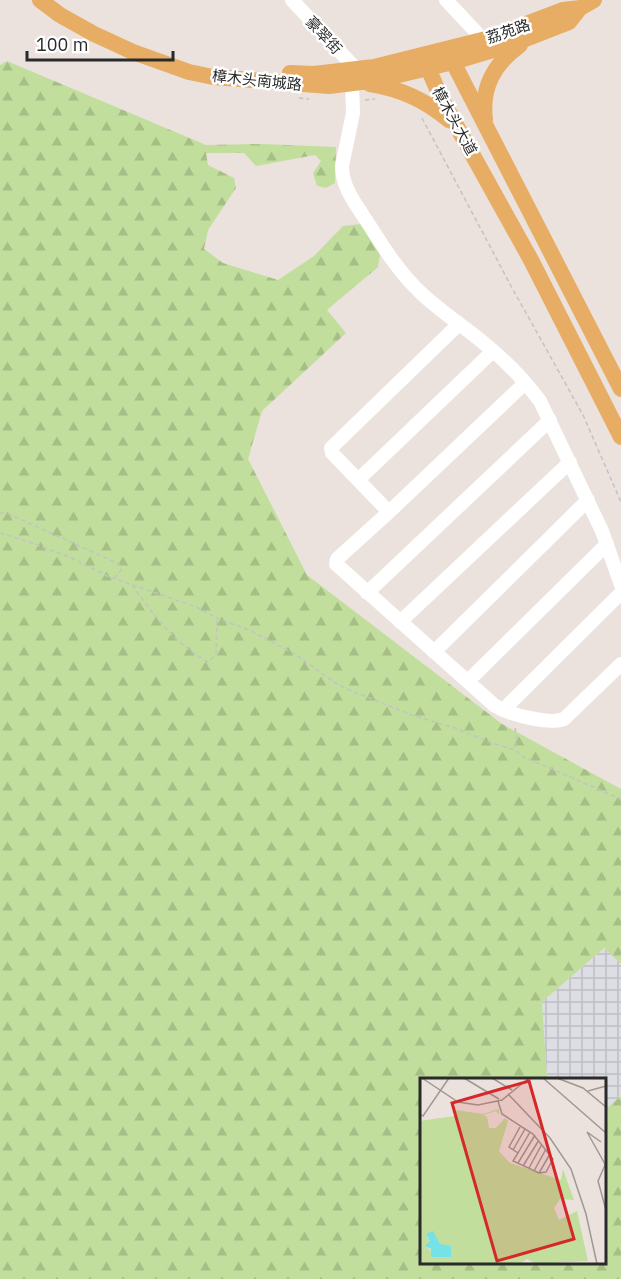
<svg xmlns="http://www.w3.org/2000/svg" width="621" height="1279" viewBox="0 0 621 1279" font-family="'IBM Plex Sans','Noto Sans SC',sans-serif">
<defs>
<pattern id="industrial-grid" width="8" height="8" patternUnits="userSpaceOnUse" patternTransform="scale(1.5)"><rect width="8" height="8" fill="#dddde4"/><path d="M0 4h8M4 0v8" fill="none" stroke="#bebec4"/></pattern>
<pattern id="forest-firs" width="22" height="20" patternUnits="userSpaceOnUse" patternTransform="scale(1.5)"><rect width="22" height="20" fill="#c1de9c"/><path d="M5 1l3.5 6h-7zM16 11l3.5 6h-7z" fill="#a6bf87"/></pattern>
</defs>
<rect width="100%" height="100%" fill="#ebe2dd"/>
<!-- industrial -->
<path fill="url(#industrial-grid)" d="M604 948 621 964V1096L608 1107H605L604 1080 547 1079 542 1002Z"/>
<!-- forest -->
<path fill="url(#forest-firs)" d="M7 61 206 145 262 144 336 147 335 183 326 188 317 186 313 173 321 161 315 155 256 166 244 153H206L208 165 234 178 236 188 208 230 204 249 223 263 278 280 314 256 343 226 362 224 380 255 378 267 327 310 346 333 262 411 248 459 307 575 502 724 621 789V964L604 948 542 1002 547 1079 422 1080V1262H604L605 1107H608L621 1096V1279H0V65Z"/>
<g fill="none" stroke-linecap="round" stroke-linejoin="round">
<!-- path -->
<path stroke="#c3c3c3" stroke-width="1.5" stroke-dasharray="4.5 3" stroke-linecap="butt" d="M299 98 309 99
M365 100 375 99
M422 118 511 286 583 415 621 502
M0 513 9 514 119 564 121 570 115 578
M0 533 35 544 74 559 107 576 196 607 219 619 249 630 295 654 334 682 347 689 412 715 458 729 492 743 515 750 524 757 621 799
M132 585C156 618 172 641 208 662L216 655 217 619
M515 728 517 741 515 749"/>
<!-- minor -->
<path stroke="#fff" stroke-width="14" d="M292 0 357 70
M446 0 477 33
M352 84 353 113 342 166C342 187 355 203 366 220 382 245 399 273 421 293 441 312 465 327 486 345 506 361 525 381 540 401L602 531 621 585
M459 324 331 448 332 453 389 512 337 559 336 564 494 705C507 714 549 725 564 719L621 664
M358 480 493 351
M389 512 525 383
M367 593 550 420
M400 622 570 462
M434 652 588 500
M468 681 607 544
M503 710 621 593"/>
<!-- major -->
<path stroke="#e7ad65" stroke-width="16" d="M40 0 60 15 94 34 133 52 189 72 213 77 329 86 378 80 453 62 510 45 569 22 580 8 594 0
M444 56 453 62 621 389
M433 58 428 68 441 98 531 260 621 437
M290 73 314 74 374 67 486 39 563 10 580 8
M370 84C401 89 425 100 449 120
M485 120C481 87 494 64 520 45"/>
</g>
<g text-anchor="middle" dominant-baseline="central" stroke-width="5" stroke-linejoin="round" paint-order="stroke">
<!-- street labels -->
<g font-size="15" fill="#2a2a2a" stroke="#fff">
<text transform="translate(508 31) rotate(-19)">荔苑路</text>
<text transform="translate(324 35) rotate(47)">豪翠街</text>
<text transform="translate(257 80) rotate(6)">樟木头南城路</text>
<text transform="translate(455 121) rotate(61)">樟木头大道</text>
</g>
</g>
<!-- overview -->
<g transform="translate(420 1078)">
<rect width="186" height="186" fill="#ebe2dd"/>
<path d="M79 31V37L76 33 63 37 67 39 69 50H76L85 40 88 43 79 73 90 85 141 102 143 91 154 122 140 121 134 130 139 142 157 133 168 183 116 186 107 181 100 186H0V43L34 38 35 32 63 36ZM6 156 22 168 25 178H16L7 169 10 164Z" fill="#c1de9c" fill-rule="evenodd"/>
<path d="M13 153 20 166 31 168V179H11V171L5 168 10 163 6 156Z" fill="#76e1e7"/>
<path fill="none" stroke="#9e9895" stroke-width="1.5" d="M2 0 38 24 58 27 82 22 109 0M44 0 79 21M72 0 92 12M123 0 186 55M137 0 163 10 186 29M168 13 186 8M88 16 130 60 151 91 166 136 177 186M78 23 82 36 113 56 133 81 126 94 119 95 93 83 98 75 89 69 100 49M0 36 3 38 29 0M181 64 167 54 185 86M93 72 105 51M98 75 110 54M98 85 115 57M186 85 178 103 186 132M103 88 119 62M109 90 122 66M114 93 126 71M119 95 130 76"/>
<path fill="#d62828" fill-opacity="0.15" stroke="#d62828" stroke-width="3" d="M109 3 154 161 77 183 32 25Z"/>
<rect width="186" height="186" fill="none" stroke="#2a2a2a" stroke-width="3"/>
</g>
<!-- scale -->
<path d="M27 51v9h146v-9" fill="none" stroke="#2a2a2a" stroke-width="3"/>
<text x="36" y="51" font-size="18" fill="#2a2a2a" stroke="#ffffff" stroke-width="4.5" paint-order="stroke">100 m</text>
</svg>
